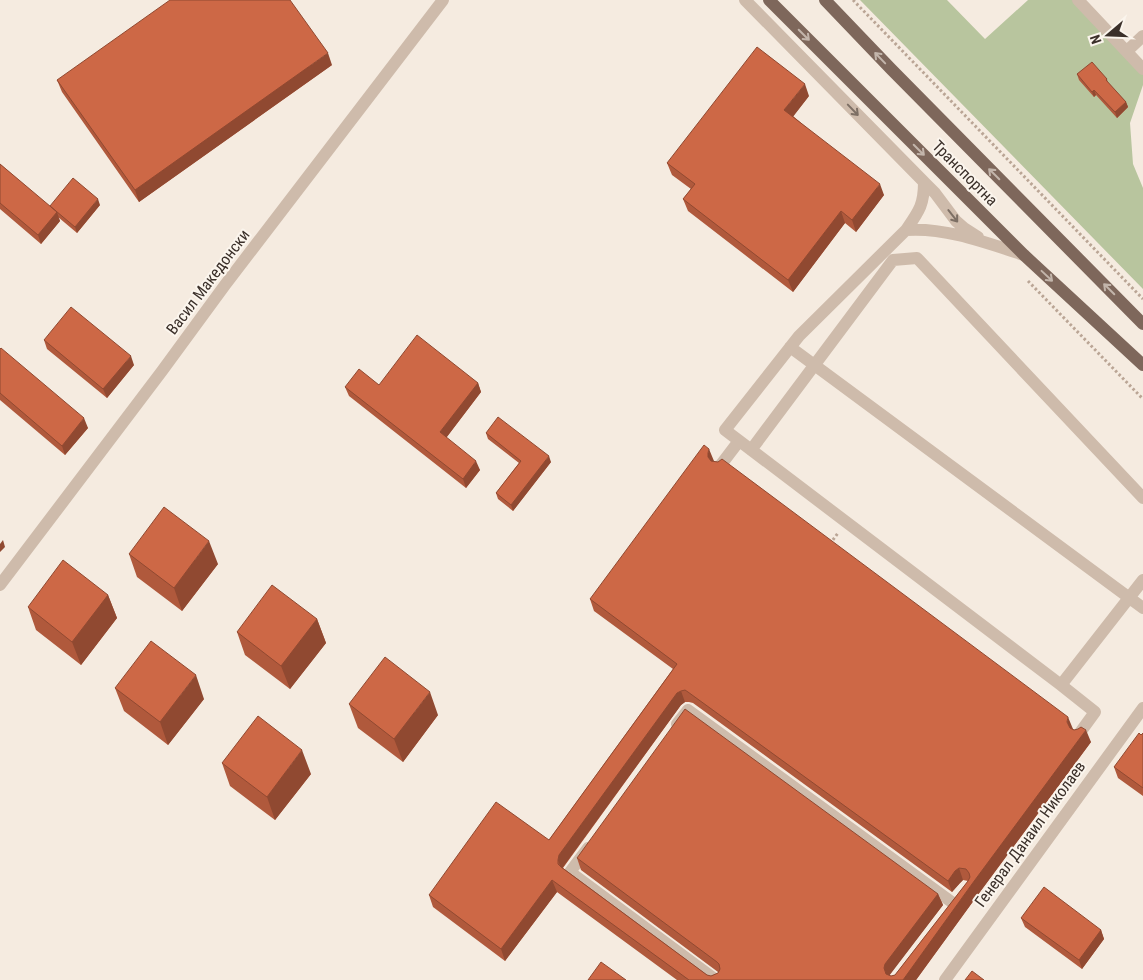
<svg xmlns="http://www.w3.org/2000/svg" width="1143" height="980" viewBox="0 0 1143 980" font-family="'Roboto Condensed',sans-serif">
<rect width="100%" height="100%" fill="#f5ebe0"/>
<!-- green -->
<path fill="#b8c59e" d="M860 0H947L985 39 1028 0H1081L1143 63V85L1130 123 1133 164 1143 188V289Z"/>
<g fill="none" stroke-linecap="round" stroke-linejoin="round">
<!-- path -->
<path stroke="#baa595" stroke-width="3" stroke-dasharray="2.5 2.5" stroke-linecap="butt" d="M853 0 1143 299
M1028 281 1143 399
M830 544 838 533"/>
<!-- minor -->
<path stroke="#cebbab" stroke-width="12" d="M745 0 924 182C924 205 919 211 906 230L799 336 725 430 1061 685 1143 580
M1078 0 1143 69
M1127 51 1143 36
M924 182 935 193 956 221 964 228 978 237
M906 230C945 227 987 243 1024 255
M790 347 1143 608
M751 450 893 260 917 258 1143 498
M720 466 739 441
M0 585 162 371 225 285 443 0
M1061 685 1095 712 1079 734
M677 724 688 710 953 903
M588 848 570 872 716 980
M945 980 1143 708"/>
<!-- major -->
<path stroke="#7e675b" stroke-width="12" d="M769 0 1024 255 1143 365
M825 0 891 69 1143 324"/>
</g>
<!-- wall -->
<path fill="#b0593c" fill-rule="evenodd" d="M332 65 139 202 62 92 57 80Z
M1077 74 1107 79 1108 83 1126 102 1128 107 1117 118 1096 95 1094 97 1079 80Z
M809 96 793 116 884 195 856 232 845 223 793 292 688 211 683 199 691 189 672 175 667 163Z
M0 164 50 207 100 205 77 233 58 217 60 221 41 244 0 209Z
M44 340 134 365 107 398 47 349Z
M0 349 88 428 65 455 0 400Z
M478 383 481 392 446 438 480 470 466 488 349 396 345 387 379 385Z
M486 433 551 462 513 511 498 499 496 493 519 463 488 439Z
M129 554 218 564 182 611 137 577Z
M108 595 117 618 81 665 36 630 28 607Z
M590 599 1073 729 1091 742 977 896 916 980H677L557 892 505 961 433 907 429 895 549 840 673 669 594 611ZM685 702H689L693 703 952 892 960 883 963 880 968 881 895 975 891 976 889 975 943 905 938 894 577 858 581 870 718 972V973L711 976 707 975 563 868 681 705Z
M317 619 326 643 290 689 245 655 237 632Z
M115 688 204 699 168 745 124 711Z
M349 704 438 715 403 762 358 728Z
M1143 733V796L1118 778 1114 767Z
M222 763 311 774 275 820 230 786Z
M1021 918 1101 930 1104 939 1082 969 1025 927Z"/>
<!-- shaded-wall -->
<path fill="#904931" d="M328 53 332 65 139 202 135 190Z
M805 84 809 96 789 122 784 110Z
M1094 90 1096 95 1094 97 1092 92Z
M1126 102 1128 107 1117 118 1115 112Z
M880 184 884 195 856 232 852 220Z
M98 199 100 205 77 233 75 227Z
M841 211 845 223 793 292 788 280Z
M57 212 60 221 41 244 38 235Z
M131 356 134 365 107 398 103 389Z
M478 383 481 392 443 442 440 432Z
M84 418 88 428 65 455 62 446Z
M709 449 714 461 712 464 708 457V453Z
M549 456 551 462 513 511 511 505Z
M476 461 480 470 466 488 463 479Z
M3 540 5 547 0 552V544Z
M209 541 218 564 182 611 174 588Z
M108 595 117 618 81 665 72 642Z
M317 619 326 643 290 689 281 666Z
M196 675 204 699 168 745 160 722Z
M681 691 685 702 681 705 563 867 562 872 558 860 559 855 677 693Z
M430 692 438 715 403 762 394 739Z
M1068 717 1073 729 1071 734 1067 722Z
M1086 730 1091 742 977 896 916 980H903L972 884Z
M302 750 311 774 275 820 267 797Z
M959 868 963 880 960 883 952 892 948 881 955 871Z
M552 880 557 892 505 961 501 949Z
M938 894 943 905 889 976 888 979 884 968 885 964Z
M1101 930 1104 939 1082 969 1079 960Z"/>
<!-- building -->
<path fill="#cd6846" stroke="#904931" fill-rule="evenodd" d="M170 0H290L328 53 135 190 57 80Z
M757 47 805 84 784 110 880 184 852 220 841 211 788 280 683 199 695 184 667 163Z
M1092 62 1107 79 1106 80 1126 102 1115 112 1094 90 1092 92 1077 74Z
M0 164 57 212 38 235 0 203Z
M73 178 98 199 75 227 50 206Z
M71 307 131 356 103 389 44 340Z
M417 335 478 383 440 432 476 461 463 479 345 387 359 369 379 385Z
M1 348 84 418 62 446 0 393V349Z
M498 417 549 456 511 505 496 493 521 461 486 433Z
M704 445 709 449 708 453V457L711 461 718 462 722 459 1068 717 1067 722 1070 728 1074 730 1078 729 1081 727 1086 730 972 884 903 980H689L552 880 501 949 429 895 496 802 549 840 677 664 590 599ZM685 690 688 692 948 881 955 871 959 868 966 869 969 873 970 877 968 881 895 975 891 976 886 974 884 968 885 964 938 894 685 709 577 858 717 962 719 964 720 969 718 973 711 976 707 975 561 867 558 864V860L559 855 677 693 681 691Z
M164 507 209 541 174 588 129 554Z
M63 560 108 595 72 642 28 607Z
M272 585 317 619 281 666 237 632Z
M151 641 196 675 160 722 115 688Z
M385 657 430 692 394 739 349 704Z
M258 716 302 750 267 797 222 763Z
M1139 733 1141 735 1143 733V788L1114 767Z
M1044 887 1101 930 1079 960 1021 918Z
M601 962 626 980H588Z
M972 971 984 980H965Z"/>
<!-- one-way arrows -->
<defs><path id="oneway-shaft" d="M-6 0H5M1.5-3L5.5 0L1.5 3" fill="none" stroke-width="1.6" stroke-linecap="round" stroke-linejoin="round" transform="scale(1.25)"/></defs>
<g stroke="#c3b5ab">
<use href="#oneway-shaft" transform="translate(804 35) rotate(45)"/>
<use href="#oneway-shaft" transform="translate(880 58) rotate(-134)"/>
<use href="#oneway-shaft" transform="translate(919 150) rotate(45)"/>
<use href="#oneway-shaft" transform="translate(994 174) rotate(-135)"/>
<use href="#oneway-shaft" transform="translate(1047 276) rotate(43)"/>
<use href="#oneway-shaft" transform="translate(1109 289) rotate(-135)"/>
</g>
<g stroke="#7d6f64">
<use href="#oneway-shaft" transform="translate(853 110) rotate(46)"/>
<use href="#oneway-shaft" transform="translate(953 216) rotate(52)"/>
</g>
<g text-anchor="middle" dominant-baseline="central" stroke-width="4" stroke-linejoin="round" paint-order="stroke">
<!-- street labels -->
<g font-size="16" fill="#3b302a" stroke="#fbf5ed">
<text transform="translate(965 173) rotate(45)">Транспортна</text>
<text transform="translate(208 282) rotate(-53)">Васил Македонски</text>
<text transform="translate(1030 834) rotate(-54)">Генерал Данаил Николаев</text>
</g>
</g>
<!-- north arrow -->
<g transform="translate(1108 35) rotate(251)" stroke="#fbf5ed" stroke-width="4" paint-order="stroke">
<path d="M0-4L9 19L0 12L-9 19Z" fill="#3b302a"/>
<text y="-8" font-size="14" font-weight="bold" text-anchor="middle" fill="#3b302a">N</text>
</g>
</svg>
